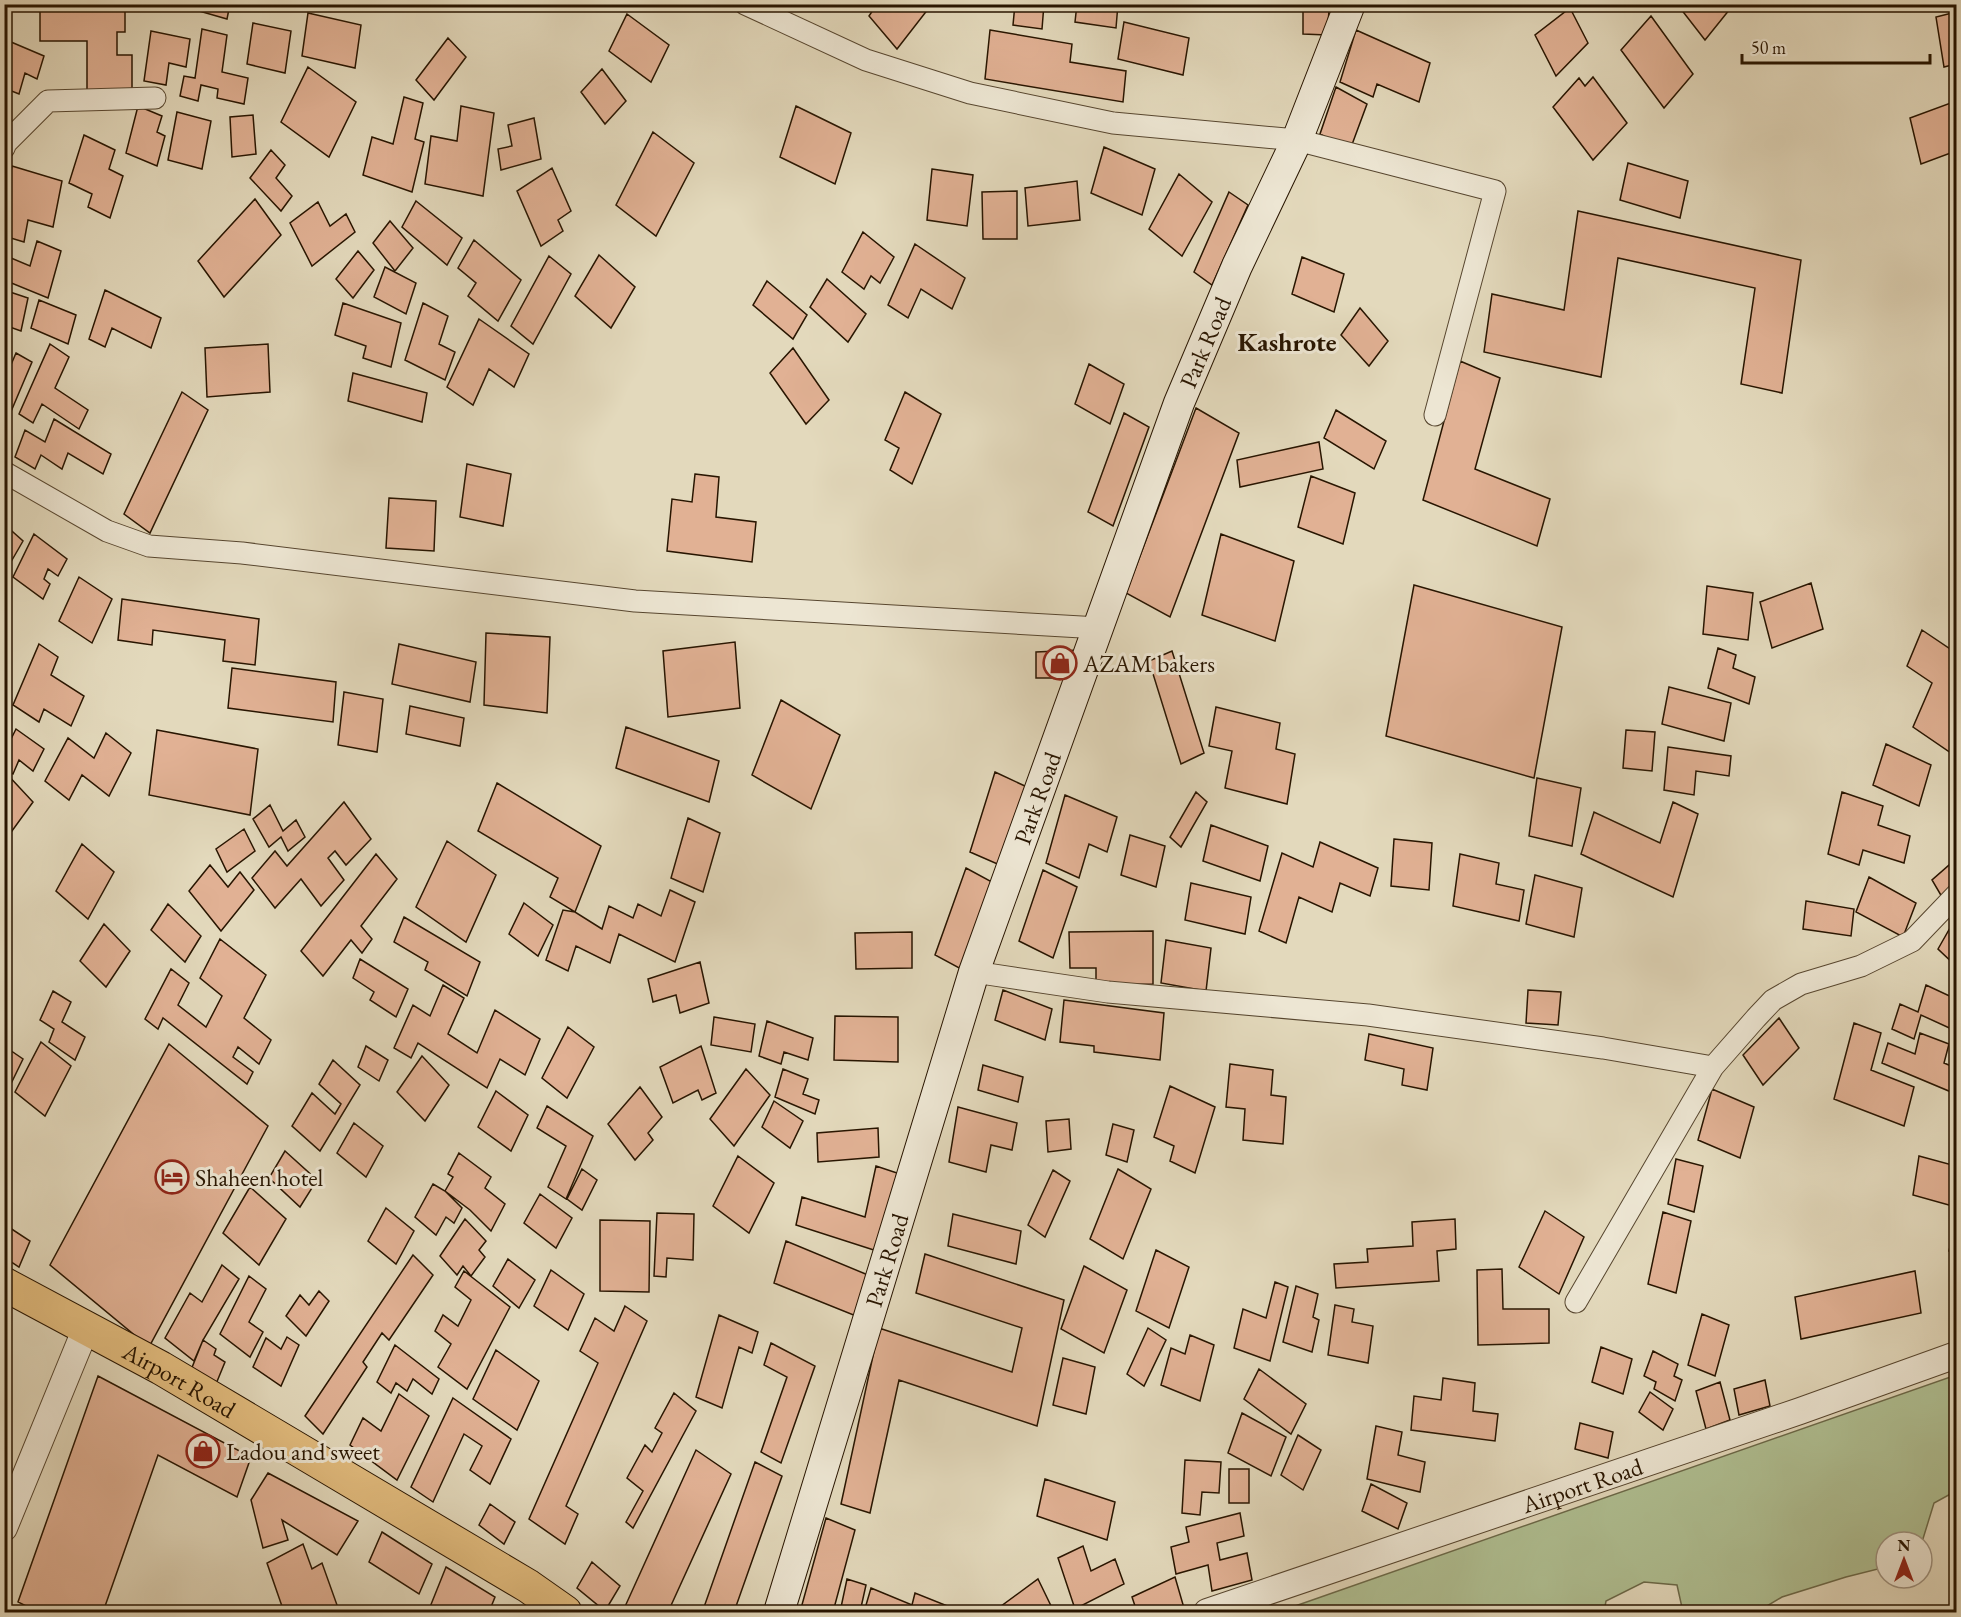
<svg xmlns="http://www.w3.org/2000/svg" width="1961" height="1617" viewBox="0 0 1961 1617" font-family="'EB Garamond',serif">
<rect width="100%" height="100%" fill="#e3d9bc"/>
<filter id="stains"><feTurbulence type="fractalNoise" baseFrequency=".00333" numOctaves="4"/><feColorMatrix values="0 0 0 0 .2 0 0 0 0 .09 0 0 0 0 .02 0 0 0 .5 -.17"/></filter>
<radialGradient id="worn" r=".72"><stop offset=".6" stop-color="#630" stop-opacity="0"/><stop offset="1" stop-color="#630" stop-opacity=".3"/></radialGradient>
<!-- green -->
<path fill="#b0c093" stroke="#6c6a4a" stroke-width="1.5" d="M1956 1375V1491L1934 1503 1922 1542H1886V1567L1846 1577 1782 1597 1757 1612H1683L1677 1585 1644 1582 1606 1601 1604 1612H1278Z"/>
<!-- building -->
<path fill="#e1b194" stroke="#281500" stroke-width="1.5" d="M40 4H125V32H117V55H132V97L87 96V41H40Z
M185 4H230L227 19 185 7Z
M877 4H932L897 49 869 16Z
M1015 4H1044L1042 29 1013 25Z
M1077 4H1118L1116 28 1075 22Z
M1677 4H1734L1705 40Z
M1570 8 1588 43 1556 76 1535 35Z
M1303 11H1329L1327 35 1303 34Z
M1956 12V64L1944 67 1936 17Z
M308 13 361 25 355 68 302 56Z
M627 14 669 45 651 82 609 51Z
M1651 16 1693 74 1664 108 1621 50Z
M1124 22 1189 38 1183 75 1118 59Z
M253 23 291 31 285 73 247 64Z
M202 29 227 35 222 72 248 78 244 104 217 98 218 89 201 85 198 101 180 96 184 76 195 78Z
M990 30 1072 44 1070 62 1126 71 1123 102 985 79Z
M1356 30 1430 63 1419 102 1377 84 1373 97 1340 82Z
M151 31 190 39 186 67 169 63 166 85 144 81Z
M448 38 466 57 434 100 416 80Z
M4 39 44 56 37 79 25 73 19 94 4 88Z
M308 67 356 102 329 157 281 122Z
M602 69 626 101 605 124 581 92Z
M1593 77 1627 123 1593 160 1553 107 1579 78 1585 86Z
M1336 87 1367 104 1350 150 1320 134Z
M404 97 423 103 415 139 424 142 412 192 363 175 372 137 393 144Z
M1956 101V151L1921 164 1910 118Z
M138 106 162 116 157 132 165 136 157 166 126 153Z
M461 106 494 113 483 196 425 184 431 136 457 141Z
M796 106 851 133 835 184 780 157Z
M177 112 211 121 202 169 168 160Z
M253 115 256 154 232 157 230 117Z
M534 118 541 159 501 170 498 149 512 146 508 125Z
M653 132 694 163 656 236 616 205Z
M84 135 115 150 109 169 123 176 110 218 88 207 92 194 69 183Z
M1104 147 1155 169 1142 215 1091 193Z
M271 150 285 165 276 178 292 196 281 211 250 178Z
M1628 163 1688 181 1680 218 1620 200Z
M12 166 62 181 53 227 28 220 24 242 4 236V204Z
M552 168 571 211 558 220 563 231 541 246 517 191Z
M932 169 973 175 967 226 927 220Z
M1179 174 1212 202 1182 256 1149 229Z
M1077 181 1080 220 1028 226 1025 188Z
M1017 191V239H983L982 192Z
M1229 192 1248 205 1212 285 1194 272Z
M255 199 281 235 224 297 198 261Z
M416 201 462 238 447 265 402 227Z
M318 202 330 226 346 214 355 232 312 266 290 223Z
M1578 211 1801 260 1782 393 1741 384 1755 288 1618 258 1601 377 1484 352 1492 294 1564 310Z
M390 221 413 248 395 271 373 243Z
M863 232 894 257 880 283 871 276 864 289 842 272Z
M474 240 521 280 498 321 468 296 476 283 458 268Z
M37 241 61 251 48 298 4 280V255L30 266Z
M915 244 965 278 952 309 921 289 908 318 888 305Z
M358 251 374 270 353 298 336 279Z
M599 255 635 287 611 328 575 296Z
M549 256 571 274 533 344 511 326Z
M1302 257 1344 274 1334 312 1292 294Z
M385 267 416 283 406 314 374 297Z
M827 279 866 314 848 342 810 307Z
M767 281 807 315 793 339 753 305Z
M4 290 28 298 21 331 4 325Z
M105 290 161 318 151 348 112 328 105 347 89 339Z
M39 300 76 315 68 344 31 328Z
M343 303 401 323 391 367 363 358 366 346 335 335Z
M423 303 448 316 439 344 455 352 445 380 405 360Z
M1360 308 1388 341 1369 366 1341 335Z
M479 319 529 354 514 387 489 369 473 405 447 387Z
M50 344 69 357 55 388 88 410 79 429 42 404 33 423 19 414Z
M268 344 270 392 207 397 205 348Z
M793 348 829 400 806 424 770 373Z
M16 353 32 362 4 428V381Z
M1460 361 1500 378 1475 469 1550 499 1537 546 1423 500Z
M1089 364 1124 384 1110 424 1075 404Z
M353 373 427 393 422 422 348 401Z
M182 392 208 410 150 533 124 514Z
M905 392 941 414 912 484 890 470 899 448 885 440Z
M1196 408 1239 433 1170 617 1126 593Z
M1336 410 1386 441 1374 469 1324 438Z
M1124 413 1149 427 1113 526 1088 512Z
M54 419 111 454 103 474 68 453 62 469 41 455 35 469 15 457 25 430 45 442Z
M1319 442 1323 469 1240 487 1237 460Z
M467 464 511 474 503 526 460 517Z
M695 474 719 477 716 517 756 522 752 562 667 551 672 499 692 502Z
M1311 476 1355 493 1343 544 1298 527Z
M389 498 436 501 434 551 386 548Z
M4 524 23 541 8 567 4 564Z
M34 534 67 559 58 576 48 569 44 579 50 584 43 599 13 577Z
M1221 534 1294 561 1275 641 1202 615Z
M79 577 112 599 92 643 59 621Z
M1811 583 1823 629 1772 648 1760 602Z
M1414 585 1562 627 1534 778 1386 736Z
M1707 586 1753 593 1748 640 1703 634Z
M122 599 259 619 255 665 223 661 225 640 153 630 152 645 118 640Z
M1922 630 1956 653V749L1954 755 1913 727 1932 683 1907 666Z
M486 633 550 637 547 713 484 705Z
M735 642 740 708 668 717 663 651Z
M39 644 58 657 51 675 84 696 71 726 44 709 39 722 13 705Z
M399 644 476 662 470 702 392 684Z
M1718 648 1736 655 1733 668 1755 677 1749 704 1708 688Z
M1079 650 1073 678H1036V652Z
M1172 651 1204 753 1181 764 1149 661Z
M232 668 336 682 333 722 228 708Z
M1669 687 1731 703 1724 741 1662 724Z
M344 692 383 699 377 752 338 745Z
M781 700 840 735 811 809 752 775Z
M410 706 464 718 460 746 406 734Z
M1216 707 1280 723 1276 749 1295 754 1287 804 1225 788 1232 751 1209 746Z
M626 727 719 761 709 802 616 768Z
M16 729 44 749 33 771 19 760 13 774 4 768V753Z
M157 730 258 749 250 815 149 795Z
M1626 730 1655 732 1652 771 1623 768Z
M106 733 131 753 109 796 82 775 69 800 45 781 68 738 94 758Z
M1886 744 1931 765 1919 806 1873 785Z
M1668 747 1731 756 1729 776 1696 771 1694 795 1664 790Z
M5 772 33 802 4 842V773Z
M995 772 1027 787 1002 866 970 852Z
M1537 778 1581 788 1572 846 1529 836Z
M497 783 601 846 575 912 550 897 558 878 478 831Z
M1196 792 1207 802 1181 847 1170 837Z
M1842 792 1883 806 1878 825 1910 836 1904 863 1863 850 1859 865 1828 854Z
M1065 795 1117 817 1107 852 1089 844 1079 878 1046 863Z
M344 802 371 839 346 865 335 851 328 858 344 880 321 906 301 879 275 908 252 878 275 851 287 866Z
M1673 802 1698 814 1673 897 1581 854 1594 812 1660 843Z
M270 805 283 831 296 820 305 837 288 851 281 837 269 847 253 819Z
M688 818 720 833 703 892 671 878Z
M1211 825 1268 846 1260 881 1203 861Z
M244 829 255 851 227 872 216 849Z
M1130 835 1165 846 1156 887 1121 875Z
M1394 839 1432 843 1429 890 1391 886Z
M447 841 496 875 466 942 416 907Z
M1320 842 1378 868 1370 896 1340 883 1332 912 1299 897 1286 943 1259 931 1282 853 1313 867Z
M82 844 114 872 88 919 56 891Z
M376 854 397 879 361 926 372 939 362 953 351 940 323 976 301 951Z
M1460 854 1499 863 1496 884 1524 890 1519 921 1453 906Z
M1956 859V884L1942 897 1932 880Z
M210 865 228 887 240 872 254 890 221 931 189 891Z
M966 868 992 882 961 969 935 955Z
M1043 870 1077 887 1053 958 1019 941Z
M1535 875 1582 888 1574 937 1526 924Z
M1869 877 1916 903 1903 937 1856 912Z
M1191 883 1251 897 1245 934 1185 920Z
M670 890 695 902 675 962 619 934 610 963 576 946 568 971 546 960 563 910 575 912 602 929 609 906 633 918 638 904 661 916Z
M1806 901 1854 909 1851 936 1803 929Z
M524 903 553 925 538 956 509 934Z
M168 904 201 936 185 962 151 930Z
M404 917 480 962 467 996 425 970 428 962 394 942Z
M1954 921 1956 923V966L1938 949Z
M104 924 130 951 106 987 80 961Z
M1153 931V984L1096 985V968H1070L1069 932Z
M912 932V968L856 969 855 933Z
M220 939 266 975 244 1018 271 1040 259 1064 238 1047 233 1057 253 1072 247 1084 163 1018 158 1029 145 1019 171 969 189 983 178 1005 206 1027 222 996 200 978Z
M1166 940 1211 948 1206 991 1161 983Z
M360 959 408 989 396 1017 370 1000 374 992 353 978Z
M700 962 709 1003 680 1013 676 995 653 1002 648 979Z
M443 985 464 998 448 1034 477 1053 495 1010 540 1039 525 1075 500 1059 487 1088 418 1043 411 1058 394 1048 413 1005 430 1016Z
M1926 985 1956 999V1031L1921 1015 1914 1039 1892 1029 1900 1004 1918 1012Z
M1003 990 1052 1009 1045 1040 995 1020Z
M1528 990 1561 992 1558 1025 1526 1023Z
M53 991 71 1002 62 1022 85 1037 75 1060 49 1042 54 1029 40 1020Z
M1064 1000 1164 1013 1160 1060 1094 1052V1046L1060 1042Z
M835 1016 898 1017V1062L834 1060Z
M714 1017 755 1024 751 1052 711 1045Z
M1779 1018 1799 1048 1763 1085 1743 1055Z
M767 1021 813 1038 808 1060 784 1052 781 1064 759 1056Z
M1854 1023 1881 1033 1871 1070 1914 1087 1904 1126 1834 1099Z
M568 1027 594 1047 567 1098 542 1078Z
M1920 1033 1949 1044 1944 1063 1956 1068V1094L1882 1063 1888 1043 1915 1054Z
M1369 1034 1433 1048 1427 1090 1402 1085 1404 1069 1365 1060Z
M41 1042 71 1066 45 1116 15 1092Z
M169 1044 268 1126 149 1347 50 1265Z
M4 1046 23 1059 4 1098Z
M366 1046 388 1060 379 1081 358 1067Z
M701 1046 716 1093 702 1100 698 1090 673 1103 660 1067Z
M422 1056 449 1085 425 1121 397 1092Z
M333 1060 360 1085 320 1151 292 1126 312 1093 335 1114 341 1104 319 1084Z
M1230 1064 1273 1070 1271 1095 1286 1097 1283 1144 1243 1140 1245 1109 1226 1107Z
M983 1065 1023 1077 1018 1102 978 1090Z
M746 1069 770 1095 734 1146 710 1119Z
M783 1069 808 1079 803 1094 819 1100 815 1114 775 1097Z
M1170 1086 1215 1107 1195 1173 1170 1161 1174 1146 1154 1137Z
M640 1087 662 1117 648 1133 653 1140 635 1160 608 1124Z
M1712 1089 1754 1107 1740 1158 1698 1140Z
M496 1091 528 1115 511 1151 478 1127Z
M774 1101 803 1121 790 1148 762 1127Z
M547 1106 593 1136 566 1199 548 1187 566 1146 537 1128Z
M958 1107 1017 1123 1012 1150 991 1145 986 1172 949 1162Z
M1069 1119 1071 1149 1048 1152 1046 1121Z
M354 1123 383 1146 366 1177 337 1153Z
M1113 1124 1134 1130 1127 1162 1106 1155Z
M878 1128 879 1157 818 1162 817 1133Z
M285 1151 317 1180 300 1207 269 1178Z
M459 1153 491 1177 485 1188 505 1204 491 1231 470 1210 445 1191 453 1177 448 1174Z
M738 1156 774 1183 749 1233 713 1206Z
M1919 1156 1956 1166V1207L1913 1195Z
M1676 1159 1703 1166 1694 1212 1668 1204Z
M876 1166 897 1173 880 1252 796 1225 802 1197 865 1217Z
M582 1169 597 1180 582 1210 567 1199Z
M1118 1169 1151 1189 1123 1259 1090 1239Z
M1053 1170 1070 1181 1045 1237 1028 1225Z
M433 1184 445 1191 462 1208 454 1223 446 1217 436 1235 415 1217Z
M250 1187 286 1219 259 1265 223 1233Z
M540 1194 572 1218 556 1248 524 1223Z
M386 1208 414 1231 396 1264 368 1241Z
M1545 1211 1584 1237 1559 1294 1519 1267Z
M1663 1212 1691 1221 1676 1293 1648 1284Z
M657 1213 694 1214 693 1260 667 1258 666 1277 654 1276Z
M953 1214 1021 1231 1016 1264 948 1246Z
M465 1219 486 1241 479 1250 485 1257 471 1276 463 1266 457 1275 440 1256Z
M1455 1219 1456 1249 1437 1251 1439 1281 1336 1288 1334 1264 1368 1262 1367 1249 1413 1246 1412 1222Z
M1956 1219V1254L1949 1251Z
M600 1220 650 1221 649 1292 600 1291Z
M4 1224 30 1241 19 1267 4 1257Z
M786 1241 868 1275 856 1316 774 1283Z
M1156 1250 1189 1267 1169 1328 1136 1311Z
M925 1254 1064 1300 1037 1426 899 1380 870 1513 841 1504 879 1328 1012 1372 1022 1328 916 1293Z
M413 1255 433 1275 389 1340 382 1333 363 1362 367 1367 323 1434 305 1416Z
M508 1259 535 1280 519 1308 493 1286Z
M222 1265 239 1279 203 1340 194 1361 165 1338 190 1293 202 1302Z
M1084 1266 1127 1290 1104 1353 1061 1329Z
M1502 1269 1503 1309H1549V1343L1478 1345 1477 1270Z
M551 1270 584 1294 568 1330 534 1306Z
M464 1271 510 1307 467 1389 438 1367 451 1344 435 1331 443 1315 458 1326 471 1300 455 1287Z
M1915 1271 1921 1313 1801 1339 1795 1297Z
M249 1276 266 1289 249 1322 263 1332 250 1357 220 1334Z
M1275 1282 1288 1287 1270 1361 1234 1348 1243 1309 1266 1318Z
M1296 1286 1318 1294 1313 1317 1319 1320 1312 1352 1283 1342Z
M319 1291 329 1301 306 1336 286 1316 300 1295 309 1305Z
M1335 1305 1354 1309 1352 1322 1373 1326 1368 1363 1328 1355Z
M625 1306 647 1321 566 1506 578 1514 565 1544 529 1519 598 1363 580 1351 595 1318 614 1331Z
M1702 1314 1729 1325 1715 1376 1688 1365Z
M719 1315 758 1332 752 1353 739 1347 722 1408 696 1397Z
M1148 1328 1166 1340 1144 1386 1127 1374Z
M1190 1335 1214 1345 1200 1401 1161 1385 1171 1348 1185 1354Z
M287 1337 299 1345 281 1386 253 1367 266 1338 281 1349Z
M203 1340 216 1349 214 1355 225 1362 216 1384 191 1370Z
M771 1343 815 1366 781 1463 761 1452 787 1377 764 1365Z
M395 1345 439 1379 432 1394 413 1379 407 1391 396 1383 391 1393 377 1382Z
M1601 1347 1632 1359 1623 1394 1592 1382Z
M496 1350 539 1381 517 1430 473 1399Z
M1653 1351 1678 1364 1674 1376 1682 1380 1675 1401 1654 1389 1656 1382 1644 1376Z
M1063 1358 1095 1367 1086 1414 1053 1405Z
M1259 1369 1306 1404 1291 1434 1244 1399Z
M98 1376 251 1457 237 1497 158 1455 103 1612H38L18 1602Z
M1443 1378 1475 1383 1473 1411 1498 1414 1495 1441 1411 1430 1414 1396 1441 1400Z
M1765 1380 1770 1406 1739 1415 1734 1389Z
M1720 1382 1730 1420 1706 1429 1696 1391Z
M1650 1392 1673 1409 1663 1430 1639 1412Z
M674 1393 696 1411 633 1528 626 1522 643 1491 627 1478 645 1445 652 1452 662 1433 655 1428Z
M399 1394 429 1416 397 1480 350 1445 363 1418 381 1431Z
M453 1398 511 1439 490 1484 470 1470 482 1446 464 1434 433 1502 411 1487Z
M1242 1413 1286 1437 1271 1476 1228 1453Z
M1580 1423 1613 1432 1608 1458 1575 1449Z
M1376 1426 1402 1432 1398 1455 1425 1462 1420 1492 1367 1479Z
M4 1434 10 1438 4 1455Z
M1298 1435 1321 1450 1303 1490 1281 1475Z
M696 1450 731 1474 668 1612H626L623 1611Z
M1185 1460 1221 1462 1219 1493 1202 1492 1200 1515 1182 1513Z
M755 1462 782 1476 734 1612H709L703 1610Z
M1229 1469H1249V1503H1229Z
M268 1473 358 1521 337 1555 282 1520 288 1540 263 1548 251 1500Z
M1045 1479 1115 1502 1107 1540 1037 1516Z
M1371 1484 1407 1503 1398 1529 1362 1511Z
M490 1504 515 1522 504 1544 479 1525Z
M1240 1513 1244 1536 1217 1543 1220 1560 1247 1553 1252 1580 1212 1591 1208 1565 1176 1574 1171 1547 1189 1542 1186 1527Z
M826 1518 855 1530 833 1612H800Z
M382 1532 432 1564 419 1594 369 1562Z
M303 1544 312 1569 322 1563 337 1605 322 1612H284L267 1563Z
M1083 1546 1091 1571 1115 1559 1124 1584 1075 1609 1058 1558Z
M592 1562 620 1586 605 1611 577 1588Z
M446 1567 495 1597 489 1612H428Z
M1175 1577 1184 1608 1173 1612H1137L1132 1597Z
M847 1579 866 1585 860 1612H840Z
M1038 1579 1054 1612H993Z
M871 1588 912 1605 915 1593 960 1611V1612H864Z"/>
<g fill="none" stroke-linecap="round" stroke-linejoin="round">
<defs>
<path id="minor" d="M745 4 866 60 970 93 1113 123 1297 140 1495 191 1435 415
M4 148 6 143 48 101 155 98
M4 472 107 531 149 546 242 553 635 601 1099 628
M974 972 1108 992 1368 1015 1603 1048 1713 1067
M1576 1302 1713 1067 1756 1018 1773 1000 1801 984 1861 966 1912 941 1956 895"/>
<g id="tertiary">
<path d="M4 1528 86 1328"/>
<path id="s1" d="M1207 1612 1800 1411 1956 1355"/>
</g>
<g id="secondary">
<path id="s2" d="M779 1612 974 972 1179 403 1237 266 1297 140 1350 4"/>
</g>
<g id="trunk">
<path id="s3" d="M4 1284 161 1368 528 1586 565 1612"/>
</g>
</defs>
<!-- minor casing -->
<use href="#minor" stroke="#57462f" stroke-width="23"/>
<!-- tertiary casing -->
<use href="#tertiary" stroke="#57462f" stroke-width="28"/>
<!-- secondary casing -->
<use href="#secondary" stroke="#281500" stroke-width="32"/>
<!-- trunk casing -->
<use href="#trunk" stroke="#281500" stroke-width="35"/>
<!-- minor -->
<use href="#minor" stroke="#ede6d3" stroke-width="21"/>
<!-- tertiary -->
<use href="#tertiary" stroke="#ede6d3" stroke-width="26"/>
<!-- secondary -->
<use href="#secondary" stroke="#ede6d3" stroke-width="30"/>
<!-- trunk -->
<use href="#trunk" stroke="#e2bc7e" stroke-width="33"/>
</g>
<!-- icons -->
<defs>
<symbol id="shop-ring" viewBox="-11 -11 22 22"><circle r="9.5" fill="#ede6d3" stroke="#8f2418" stroke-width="1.5"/><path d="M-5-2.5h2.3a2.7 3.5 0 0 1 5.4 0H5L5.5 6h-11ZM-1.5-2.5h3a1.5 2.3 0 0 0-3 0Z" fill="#8f2418"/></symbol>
<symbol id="hotel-ring" viewBox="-11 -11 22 22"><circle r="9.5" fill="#ede6d3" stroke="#8f2418" stroke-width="1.5"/><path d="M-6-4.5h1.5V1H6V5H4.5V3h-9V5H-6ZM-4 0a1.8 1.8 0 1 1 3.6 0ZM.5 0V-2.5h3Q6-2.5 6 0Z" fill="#8f2418"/></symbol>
</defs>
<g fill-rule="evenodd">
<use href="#shop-ring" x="1041" y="644" width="38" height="38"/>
<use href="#hotel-ring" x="153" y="1158" width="38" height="38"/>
<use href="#shop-ring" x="184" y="1432" width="38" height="38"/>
</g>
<g text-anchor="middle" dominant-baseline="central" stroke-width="6" stroke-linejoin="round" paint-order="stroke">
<!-- street labels -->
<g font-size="24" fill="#281500" stroke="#ede6d3">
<text stroke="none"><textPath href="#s2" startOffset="1340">Park Road</textPath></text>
<text stroke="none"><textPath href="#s2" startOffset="854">Park Road</textPath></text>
<text stroke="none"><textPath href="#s2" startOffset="368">Park Road</textPath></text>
<text stroke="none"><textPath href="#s3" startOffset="200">Airport Road</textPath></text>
<text stroke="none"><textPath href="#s1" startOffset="396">Airport Road</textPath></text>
</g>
<!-- poi labels -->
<g font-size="24" fill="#281500" stroke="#ede6d3" text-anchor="start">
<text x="1083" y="663">AZAM bakers</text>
<text x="195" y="1177">Shaheen hotel</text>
<text x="226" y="1451">Ladou and sweet</text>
</g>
<!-- neighbourhood labels -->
<g font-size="26" font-weight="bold" fill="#281500" stroke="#ede6d3">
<text x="1287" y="342">Kashrote</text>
</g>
</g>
<!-- margin -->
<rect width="1961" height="1617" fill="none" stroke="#e3d9bc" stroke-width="24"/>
<rect x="6" y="6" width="1949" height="1605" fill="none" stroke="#281500" stroke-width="3"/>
<rect x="12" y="12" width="1937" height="1593" fill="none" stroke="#281500" stroke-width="1.5"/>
<!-- north arrow -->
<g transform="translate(1904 1560)"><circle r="28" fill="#ede6d3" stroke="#9e927f" stroke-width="1.5"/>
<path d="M0-4.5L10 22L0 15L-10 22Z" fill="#8f2418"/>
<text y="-9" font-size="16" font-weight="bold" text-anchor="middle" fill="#281500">N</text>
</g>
<!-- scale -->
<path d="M1742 54v9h188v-9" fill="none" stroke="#281500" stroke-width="3"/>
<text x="1751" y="54" font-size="18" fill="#281500" stroke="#ede6d3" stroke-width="4.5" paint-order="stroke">50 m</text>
<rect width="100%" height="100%" filter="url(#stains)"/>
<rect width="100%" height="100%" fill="url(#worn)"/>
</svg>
